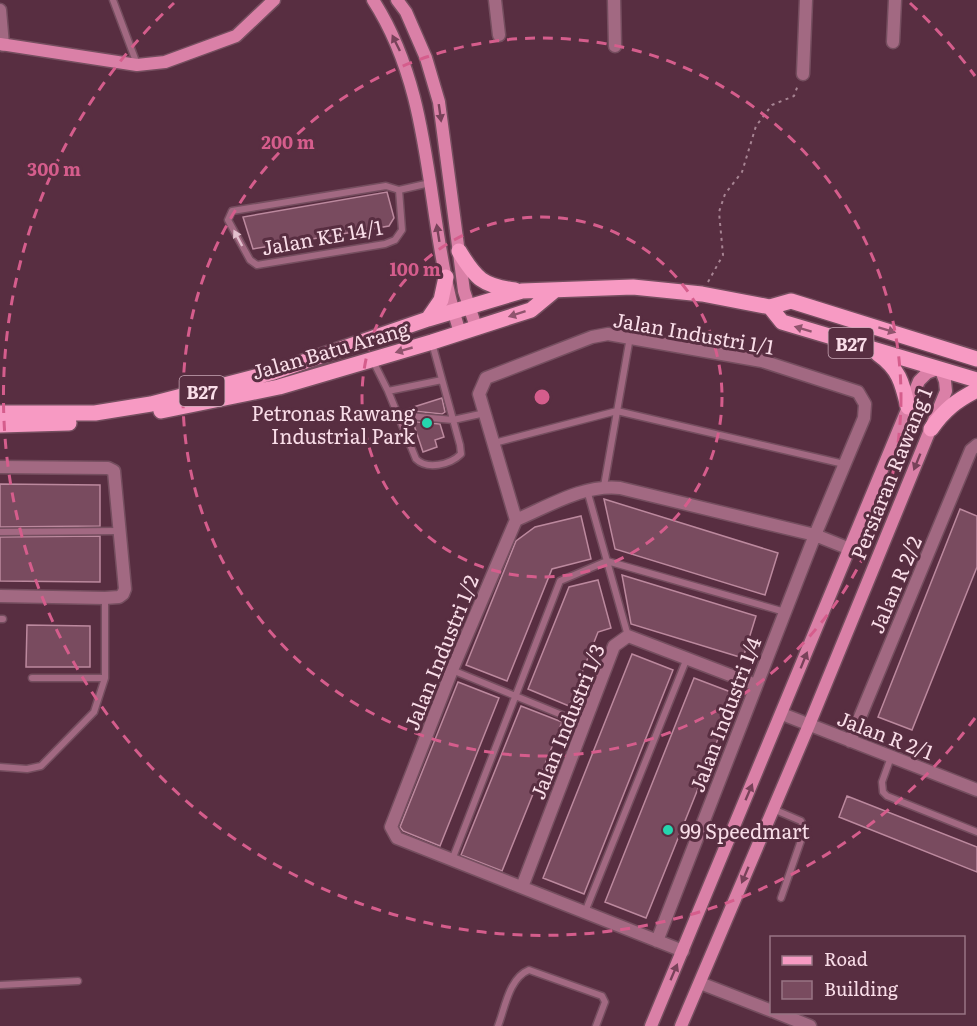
<svg xmlns="http://www.w3.org/2000/svg" width="977" height="1026" viewBox="0 0 977 1026" font-family="Literata,serif">
<rect width="100%" height="100%" fill="#582e41"/>
<!-- building -->
<path fill="#794b5f" stroke="#bc899e" stroke-width="1.5" d="M387 192 394 218 389 226 253 249 243 217Z
M442 398 445 412 442 414 404 410Z
M407 421 440 424 444 437 435 440 437 447 423 452 413 422 408 424Z
M0 484 100 485V526L0 527Z
M604 499 778 553 765 595 615 549Z
M960 509 977 516V567L912 730 878 717Z
M581 516 591 559 552 569 507 681 466 665 516 541 535 527Z
M100 536V582L0 581V537Z
M622 575 756 616 743 658 631 624Z
M598 580 611 628 598 632 569 706 528 689 569 587Z
M27 625 90 626V667H26Z
M632 654 673 670 584 894 543 878Z
M694 678 736 694 646 918 605 902Z
M458 682 499 698 440 846 403 831 400 827Z
M521 706 562 722 502 871 461 855Z
M847 796 977 847V872L839 817Z"/>
<g fill="none" stroke-linecap="round" stroke-linejoin="round">
<defs>
<path id="lane" d="M113 0 137 64
M399 190 402 230 395 240 385 244 257 265 250 260 228 220 232 211 386 186 399 190 430 183
M372 359 388 391 416 459C427 470 450 465 461 454L460 445 432 343
M388 391 442 380
M398 415 453 420 485 413
M494 443 617 411 844 464
M604 486 630 337
M587 490 628 636
M0 532 119 531
M0 619H3
M452 670 584 724
M32 678H105
M891 757 882 782 883 792 887 796 977 832
M0 767 27 769 41 766 94 712 105 678V598
M773 809 801 821 805 829 781 898
M452 860 560 581 607 561 785 612
M585 912 687 658
M0 985 78 981
M498 1026C505 1008 509 978 529 970L602 996 605 1002 596 1026"/>
<path id="street" d="M495 0 499 35
M614 0 615 46
M0 10 3 45
M893 42 895 0
M803 74 806 0
M0 467 108 468 114 471 125 589 123 594 119 597 105 598 0 596
M516 520 479 394 486 378 592 337 608 334 762 361 858 392 865 404 864 418 815 535 657 941
M782 714 977 790
M850 741 971 450 977 445
M522 887 614 646 628 636 756 685
M683 951 397 838 391 827 452 670 516 520C549 506 584 484 620 488L815 535 850 549
M700 983 772 1011
M775 1012 810 1026"/>
<path id="secondary" d="M373 0C430 88 426 195 449 293 452 307 456 320 460 333
M397 0 406 12 426 58 439 102 464 291 476 327
M0 44 137 65 165 62 236 36 274 0
M651 1026 919 381 927 373 940 368 945 381 946 391 809 725 681 1026"/>
<path id="primary" d="M459 251C476 279 483 286 515 290
M770 307 791 301 977 359
M428 319 441 300 446 277
M878 354C899 369 902 382 908 407
M161 411 279 387 432 342 531 310 554 291
M0 413H95L151 404 274 372 428 319 522 291 633 287 702 294 770 307 782 322 977 380
M0 425 69 423
M931 429C944 410 957 400 977 390"/>
</defs>
<!-- lane casing -->
<use href="#lane" stroke="#754e5f" stroke-width="9"/>
<!-- street casing -->
<use href="#street" stroke="#754e5f" stroke-width="15"/>
<!-- secondary casing -->
<use href="#secondary" stroke="#754e5f" stroke-width="15"/>
<!-- primary casing -->
<use href="#primary" stroke="#754e5f" stroke-width="18"/>
<!-- path -->
<path stroke="#a78493" stroke-width="2" stroke-dasharray="3 4.5" stroke-linecap="butt" d="M708 282 723 255 719 212 725 194 742 172 756 126 772 105 794 96 798 85"/>
<!-- lane -->
<use href="#lane" stroke="#a26982" stroke-width="6"/>
<!-- street -->
<use href="#street" stroke="#a26982" stroke-width="12"/>
<!-- secondary -->
<use href="#secondary" stroke="#da80a7" stroke-width="12"/>
<!-- primary -->
<use href="#primary" stroke="#f79ac3" stroke-width="15"/>
</g>
<!-- one-way arrows -->
<defs><path id="oneway-solid" d="M-6-.8H1V-3.2L6.5 0L1 3.2V.8H-6Z" transform="scale(1.5)"/></defs>
<g fill="#78425a">
<use href="#oneway-solid" transform="translate(396 43) rotate(-116)"/>
<use href="#oneway-solid" transform="translate(440 113) rotate(82)"/>
<use href="#oneway-solid" transform="translate(438 233) rotate(-99)"/>
<use href="#oneway-solid" transform="translate(917 462) rotate(112)"/>
<use href="#oneway-solid" transform="translate(804 660) rotate(-68)"/>
<use href="#oneway-solid" transform="translate(749 792) rotate(-67)"/>
<use href="#oneway-solid" transform="translate(745 875) rotate(113)"/>
<use href="#oneway-solid" transform="translate(674 972) rotate(-67)"/>
</g>
<use fill="#e3c0ce" href="#oneway-solid" transform="translate(238 238) rotate(-118)"/>
<g fill="#90546e">
<use href="#oneway-solid" transform="translate(517 314) rotate(162)"/>
<use href="#oneway-solid" transform="translate(803 329) rotate(-163)"/>
<use href="#oneway-solid" transform="translate(887 330) rotate(17)"/>
<use href="#oneway-solid" transform="translate(404 350) rotate(164)"/>
</g>
<!-- distance rings -->
<g fill="none" stroke="#d55d8c" stroke-width="3" stroke-dasharray="10 8">
<circle cx="542" cy="397" r="180"/>
<circle cx="542" cy="397" r="359"/>
<path d="M975 718A539 539 0 1 1 174 3M910 3A539 539 0 0 1 975 76"/>
</g>
<!-- markers -->
<g fill="#25d5ae" stroke="#582e41" stroke-width="2">
<circle cx="427" cy="423" r="6"/>
<circle cx="668" cy="830" r="6"/>
</g>
<g text-anchor="middle" dominant-baseline="central" stroke-width="6" stroke-linejoin="round" paint-order="stroke">
<!-- shield labels -->
<g fill="#582e41" stroke="#c9a8b6" stroke-width="1.5">
<rect x="828.5" y="328" width="45" height="30" rx="4.5"/>
<rect x="179.5" y="376" width="45" height="30" rx="4.5"/>
</g>
<g font-size="18" font-weight="bold" fill="#f9dde8">
<text x="851" y="343">B27</text>
<text x="202" y="391">B27</text>
</g>
<!-- street labels -->
<g font-size="20" fill="#f9dde8" stroke="#582e41">
<text transform="translate(322 236) rotate(-10)">Jalan KE 14/1</text>
<text transform="translate(694 332) rotate(10)">Jalan Industri 1/1</text>
<text transform="translate(330 349) rotate(-16)">Jalan Batu Arang</text>
<text transform="translate(890 473) rotate(-68)">Persiaran Rawang 1</text>
<text transform="translate(894 584) rotate(-67)">Jalan R 2/2</text>
<text transform="translate(440 652) rotate(-68)">Jalan Industri 1/2</text>
<text transform="translate(724 714) rotate(-69)">Jalan Industri 1/4</text>
<text transform="translate(566 721) rotate(-68)">Jalan Industri 1/3</text>
<text transform="translate(886 734) rotate(21)">Jalan R 2/1</text>
</g>
<!-- poi labels -->
<g font-size="20" fill="#f9dde8" stroke="#582e41" text-anchor="end">
<text x="415" y="412">Petronas Rawang<tspan x="415" dy="23">Industrial Park</tspan></text>
<text x="680" y="830" text-anchor="start">99 Speedmart</text>
</g>
</g>
<circle cx="542" cy="397" r="9" fill="#d55d8c" stroke="#582e41" stroke-width="3"/>
<g font-size="18" text-anchor="middle" font-weight="bold" fill="#d55d8c" stroke="#582e41" stroke-width="6" stroke-linejoin="round" paint-order="stroke">
<text x="288" y="149">200 m</text>
<text x="54" y="176">300 m</text>
<text x="415" y="276">100 m</text>
</g>
<!-- legend -->
<rect x="770" y="936" width="195" height="78" fill="#582e41" stroke="#987484" stroke-width="1.5"/>
<rect x="782" y="956" width="30" height="9" fill="#f79ac3" stroke="#987484" stroke-width="1.5"/>
<text x="824" y="966" font-size="18" fill="#f9dde8">Road</text>
<rect x="782" y="981" width="30" height="18" fill="#794b5f" stroke="#987484" stroke-width="1.5"/>
<text x="824" y="996" font-size="18" fill="#f9dde8">Building</text>
</svg>
